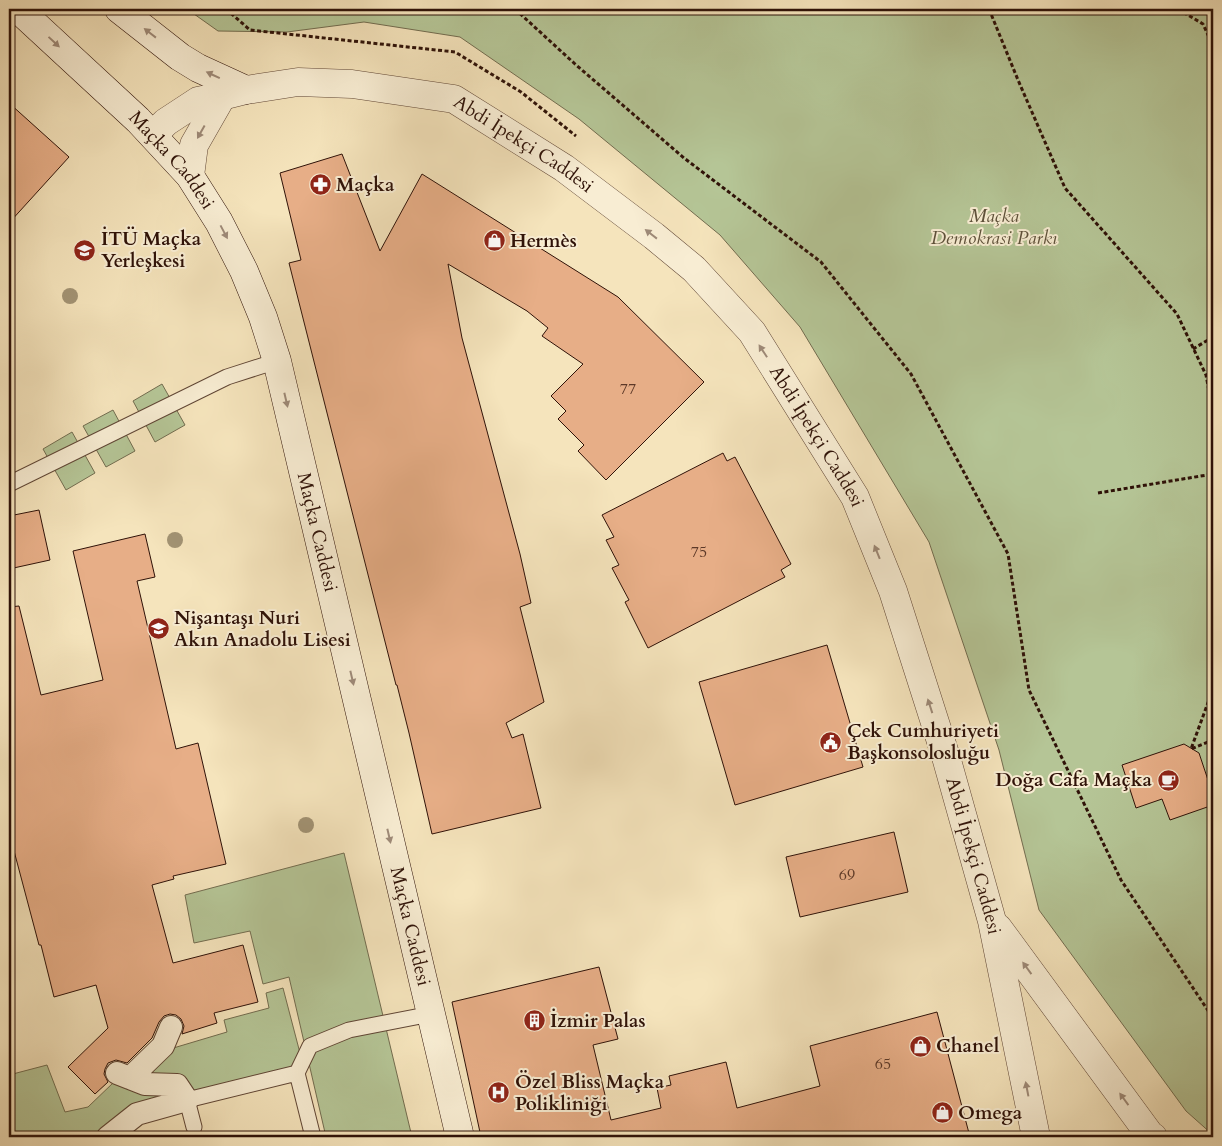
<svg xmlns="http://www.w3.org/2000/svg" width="1222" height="1146" viewBox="0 0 1222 1146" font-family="Cardo,serif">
<rect width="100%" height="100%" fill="#f5e4bc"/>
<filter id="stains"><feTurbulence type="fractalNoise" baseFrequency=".004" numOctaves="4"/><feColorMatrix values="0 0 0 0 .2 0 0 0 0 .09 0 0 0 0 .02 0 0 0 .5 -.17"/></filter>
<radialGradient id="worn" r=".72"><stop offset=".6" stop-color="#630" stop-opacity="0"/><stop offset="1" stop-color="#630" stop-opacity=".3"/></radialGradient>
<!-- green -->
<path fill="#b5c596" stroke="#726c4f" d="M187 9H1213V1135L1186 1111 1039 910 999 750 929 542 800 327 720 235 579 119 460 37 364 22 287 32 218 31Z
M162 384 185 425 155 442 133 401Z
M113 410 135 451 106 467 83 426Z
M72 432 95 473 66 490 43 449Z
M344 853 412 1137H326L289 977 263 984 250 931 194 943 185 895Z
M283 988 300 1053 291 1069 123 1113 129 1137H9V1075L47 1065 65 1112 88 1107 166 1032 170 1049 227 1032 224 1020 269 1008 266 993Z"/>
<!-- building -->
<path fill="#e7ae87" stroke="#2f1208" d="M9 103 69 157 9 223Z
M342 154 380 251 422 174 618 297 704 382 606 480 578 451 584 445 558 419 566 411 551 396 583 364 542 336 548 328 527 311 448 264 462 338 520 554 531 603 520 607 544 702 506 723 512 738 523 734 541 808 432 834 409 733 397 685H396L289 263 301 260 280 173Z
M723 453 727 461 735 457 791 564 781 570 785 577 648 648 625 602 629 600 612 568 619 565 606 540 614 537 602 515Z
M39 510 50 560 9 569V516Z
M145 534 155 577 137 581 176 749 198 743 226 864 173 876 174 879 152 885 173 963 243 945 258 1002 214 1013 217 1023 182 1034 184 1026 181 1019 176 1015 170 1014 164 1016 159 1022 152 1038 127 1063 116 1060 108 1063 105 1069 104 1074 108 1082 95 1094 68 1067 108 1028 96 985 54 997 41 945H39L9 832V607L19 606 41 695 103 680 73 551Z
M827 645 863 767 735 805 699 682Z
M1184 744 1199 753 1213 795V805L1170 820 1162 799 1136 808 1122 765Z
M894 832 908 892 800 917 786 857Z
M599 967 618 1039 593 1045 611 1120 661 1108 657 1088 671 1085 669 1076 726 1062 737 1108 820 1086 810 1046 937 1012 970 1137H481L452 1002Z"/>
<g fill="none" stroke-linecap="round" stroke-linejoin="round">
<defs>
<path id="service" d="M9 484 227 377 277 361
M194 1127 187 1100 297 1073
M313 1137 297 1073 310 1046 349 1030 431 1014"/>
<path id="pedestrian" d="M130 1078 163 1046 171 1027
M108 1137 137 1114 187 1100 177 1085 145 1084 117 1073"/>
<g id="tertiary">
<path d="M153 135 166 122 198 101 222 96"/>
<path id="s1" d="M190 176 194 145 222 96 246 90 298 82 352 84 454 99 564 168 654 236 694 269 752 332 855 497 893 591 946 757 992 921 1036 1137"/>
<path d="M998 928 1150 1135 1153 1137"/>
</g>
<g id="secondary">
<path id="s2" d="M18 9 138 120 190 176 219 222 244 271 263 317 277 361 460 1137"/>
<path d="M119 9 180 57 198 68 246 90"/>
</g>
</defs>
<!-- service casing -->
<use href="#service" stroke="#604635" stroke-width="17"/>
<!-- pedestrian casing -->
<use href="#pedestrian" stroke="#604635" stroke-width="24"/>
<!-- tertiary casing -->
<use href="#tertiary" stroke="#604635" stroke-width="29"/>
<!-- secondary casing -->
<use href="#secondary" stroke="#2f1208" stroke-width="29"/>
<!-- path -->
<path stroke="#2f1208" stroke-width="3" stroke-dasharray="4 2.5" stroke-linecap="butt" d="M226 9 250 30 455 52 521 92 576 136
M515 9 575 64 684 158 821 262 911 374 1008 554 1029 690 1121 880 1213 1018
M989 9 1018 80 1065 188 1177 314 1206 375 1213 412
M1178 9 1203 24 1213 46
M1193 349 1213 337
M1098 493 1213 474
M1213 689 1191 749 1213 740"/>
<!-- service -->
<use href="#service" stroke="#f8edd3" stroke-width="15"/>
<!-- pedestrian -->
<use href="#pedestrian" stroke="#f8edd3" stroke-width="22"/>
<!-- tertiary -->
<use href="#tertiary" stroke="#f8edd3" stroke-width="28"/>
<!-- secondary -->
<use href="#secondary" stroke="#f8edd3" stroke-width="28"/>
</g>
<!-- trees -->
<g fill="#a29374">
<circle cx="70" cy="296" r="8"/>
<circle cx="175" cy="540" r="8"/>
<circle cx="306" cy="825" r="8"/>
</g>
<!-- one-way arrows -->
<defs><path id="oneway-solid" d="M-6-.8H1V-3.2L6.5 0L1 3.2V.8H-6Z" transform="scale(1.25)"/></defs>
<g fill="#9e8a78">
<use href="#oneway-solid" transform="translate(150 33) rotate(-142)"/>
<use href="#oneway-solid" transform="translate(54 42) rotate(43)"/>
<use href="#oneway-solid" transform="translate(213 75) rotate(-155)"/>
<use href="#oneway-solid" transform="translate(201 132) rotate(119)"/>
<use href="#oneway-solid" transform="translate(224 232) rotate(62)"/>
<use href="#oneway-solid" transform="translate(651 234) rotate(-142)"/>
<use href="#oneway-solid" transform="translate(763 351) rotate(-123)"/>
<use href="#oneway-solid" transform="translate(286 400) rotate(77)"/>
<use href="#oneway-solid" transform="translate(877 552) rotate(-112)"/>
<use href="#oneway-solid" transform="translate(352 678) rotate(77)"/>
<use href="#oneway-solid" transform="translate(930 706) rotate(-108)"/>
<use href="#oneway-solid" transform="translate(389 836) rotate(77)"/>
<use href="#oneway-solid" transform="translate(1027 968) rotate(-126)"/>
<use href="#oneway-solid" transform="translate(1027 1089) rotate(-101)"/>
<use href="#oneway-solid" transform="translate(1124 1099) rotate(-126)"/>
</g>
<!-- icons -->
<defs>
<symbol id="pharmacy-disc" viewBox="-11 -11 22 22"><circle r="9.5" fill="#8f2418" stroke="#f8edd3"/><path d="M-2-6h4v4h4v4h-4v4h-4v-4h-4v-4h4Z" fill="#fff"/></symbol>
<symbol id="shop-disc" viewBox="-11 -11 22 22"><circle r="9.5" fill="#8f2418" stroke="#f8edd3"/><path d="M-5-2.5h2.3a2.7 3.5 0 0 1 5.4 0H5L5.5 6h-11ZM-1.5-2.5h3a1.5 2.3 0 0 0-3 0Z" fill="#fff"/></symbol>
<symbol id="university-disc" viewBox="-11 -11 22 22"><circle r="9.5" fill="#8f2418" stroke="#f8edd3"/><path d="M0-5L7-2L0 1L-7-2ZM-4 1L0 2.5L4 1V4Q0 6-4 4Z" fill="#fff"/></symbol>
<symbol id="school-disc" viewBox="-11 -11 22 22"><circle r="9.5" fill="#8f2418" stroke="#f8edd3"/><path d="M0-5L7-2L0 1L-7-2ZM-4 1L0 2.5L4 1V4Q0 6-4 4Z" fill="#fff"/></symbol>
<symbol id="civic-disc" viewBox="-11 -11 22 22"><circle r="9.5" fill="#8f2418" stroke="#f8edd3"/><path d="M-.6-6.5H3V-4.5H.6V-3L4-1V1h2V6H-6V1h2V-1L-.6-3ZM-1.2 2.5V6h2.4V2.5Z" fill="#fff"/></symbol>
<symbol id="cafe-disc" viewBox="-11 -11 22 22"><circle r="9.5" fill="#8f2418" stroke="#f8edd3"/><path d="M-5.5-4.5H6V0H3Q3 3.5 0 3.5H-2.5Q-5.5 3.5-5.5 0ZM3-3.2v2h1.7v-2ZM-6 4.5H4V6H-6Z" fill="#fff"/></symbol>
<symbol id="building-disc" viewBox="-11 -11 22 22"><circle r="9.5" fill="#8f2418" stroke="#f8edd3"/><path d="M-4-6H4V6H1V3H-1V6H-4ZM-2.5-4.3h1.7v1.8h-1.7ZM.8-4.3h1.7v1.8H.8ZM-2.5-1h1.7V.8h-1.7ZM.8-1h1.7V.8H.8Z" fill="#fff"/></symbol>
<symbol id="hospital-disc" viewBox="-11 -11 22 22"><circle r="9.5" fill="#8f2418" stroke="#f8edd3"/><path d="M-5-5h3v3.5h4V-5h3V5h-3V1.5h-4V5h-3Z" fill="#fff"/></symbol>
</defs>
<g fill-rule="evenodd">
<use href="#pharmacy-disc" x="308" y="172" width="25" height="25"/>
<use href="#shop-disc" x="482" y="228" width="25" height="25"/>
<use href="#university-disc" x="72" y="238" width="25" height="25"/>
<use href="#school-disc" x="146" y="616" width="25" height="25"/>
<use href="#civic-disc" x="818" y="730" width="25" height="25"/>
<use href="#cafe-disc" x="1156" y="768" width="25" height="25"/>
<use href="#building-disc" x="522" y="1008" width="25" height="25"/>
<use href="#shop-disc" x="908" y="1034" width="25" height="25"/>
<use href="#hospital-disc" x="486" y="1080" width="25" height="25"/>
<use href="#shop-disc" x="930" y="1100" width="25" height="25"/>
</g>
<g text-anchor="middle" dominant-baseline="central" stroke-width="4" stroke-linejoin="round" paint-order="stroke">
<!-- number labels -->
<g font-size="16" fill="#5d3928">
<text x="628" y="389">77</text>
<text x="699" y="552">75</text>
<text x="847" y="875">69</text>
<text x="883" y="1064">65</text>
</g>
<!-- street labels -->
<g font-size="19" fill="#2f1208" stroke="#f8edd3">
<text stroke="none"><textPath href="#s1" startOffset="405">Abdi İpekçi Caddesi</textPath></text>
<text stroke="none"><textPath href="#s2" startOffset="216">Maçka Caddesi</textPath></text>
<text stroke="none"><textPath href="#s1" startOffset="825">Abdi İpekçi Caddesi</textPath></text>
<text stroke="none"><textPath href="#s2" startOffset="621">Maçka Caddesi</textPath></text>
<text stroke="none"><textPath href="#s1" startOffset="1275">Abdi İpekçi Caddesi</textPath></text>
<text stroke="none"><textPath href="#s2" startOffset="1026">Maçka Caddesi</textPath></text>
</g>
<!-- poi labels -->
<g font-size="19" font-weight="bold" fill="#2f1208" stroke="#f8edd3" text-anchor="start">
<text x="336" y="185">Maçka</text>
<text x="101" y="239">İTÜ Maçka<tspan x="101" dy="22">Yerleşkesi</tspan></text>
<text x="510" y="241">Hermès</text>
<text x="174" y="618">Nişantaşı Nuri<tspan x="174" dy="22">Akın Anadolu Lisesi</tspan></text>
<text x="847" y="731">Çek Cumhuriyeti<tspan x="847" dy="22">Başkonsolosluğu</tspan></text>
<text x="1152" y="780" text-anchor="end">Doğa Cafa Maçka</text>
<text x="550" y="1021">İzmir Palas</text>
<text x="936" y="1046">Chanel</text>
<text x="515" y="1082">Özel Bliss Maçka<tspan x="515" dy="22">Polikliniği</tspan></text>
<text x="958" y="1113">Omega</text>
</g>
<!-- park labels -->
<g font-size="19" font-style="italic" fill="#5e513a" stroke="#f8edd3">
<text x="994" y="216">Maçka<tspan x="994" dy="22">Demokrasi Parkı</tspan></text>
</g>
</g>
<!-- margin -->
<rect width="1222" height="1146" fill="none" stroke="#f5e4bc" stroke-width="30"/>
<rect x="10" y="10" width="1202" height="1126" fill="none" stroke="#2f1208" stroke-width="2.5"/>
<rect x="15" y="15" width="1192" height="1116" fill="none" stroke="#2f1208"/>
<rect width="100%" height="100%" filter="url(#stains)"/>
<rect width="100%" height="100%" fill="url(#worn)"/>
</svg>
